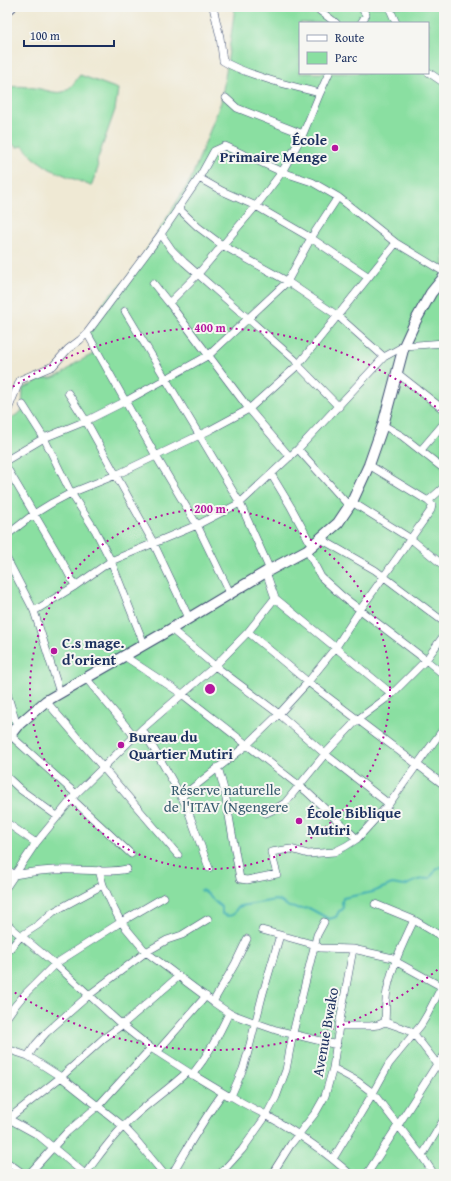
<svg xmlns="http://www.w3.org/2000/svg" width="451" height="1181" viewBox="0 0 451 1181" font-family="'Gentium Book Plus',serif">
<rect width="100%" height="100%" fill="#f6f6f2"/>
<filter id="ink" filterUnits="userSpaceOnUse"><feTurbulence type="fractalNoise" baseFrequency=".025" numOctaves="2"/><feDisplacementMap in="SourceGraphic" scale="8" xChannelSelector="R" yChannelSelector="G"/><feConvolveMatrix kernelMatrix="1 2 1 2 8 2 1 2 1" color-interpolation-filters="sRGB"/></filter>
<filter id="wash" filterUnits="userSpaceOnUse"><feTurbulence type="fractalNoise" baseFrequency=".012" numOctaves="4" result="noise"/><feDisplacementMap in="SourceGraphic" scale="16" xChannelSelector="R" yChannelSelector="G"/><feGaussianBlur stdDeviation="0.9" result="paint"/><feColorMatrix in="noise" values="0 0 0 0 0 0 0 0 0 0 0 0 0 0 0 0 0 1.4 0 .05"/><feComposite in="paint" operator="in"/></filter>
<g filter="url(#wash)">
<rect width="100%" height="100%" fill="#efe9d4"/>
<!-- green -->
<path fill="#8adfa1" stroke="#528780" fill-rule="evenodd" d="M235 7H444V1174H7V421L22 411 23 388 33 384 40 378H52L62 374 76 363 95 353 87 332 92 321 106 299 125 281 153 240 191 179 221 102 227 65ZM300 23H428V73H300Z
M80 75 118 89 115 110 97 161 98 168 91 186 50 169 34 158 23 146 17 147 7 141V87C16 86 26 86 35 88 44 89 54 94 63 92 70 90 76 80 80 75Z"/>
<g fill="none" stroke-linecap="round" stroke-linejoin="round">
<!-- stream -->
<path stroke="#3caeb5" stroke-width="2" d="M201 890C212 895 212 902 222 907V914L228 916 233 915 237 908 241 906 275 900 280 901 289 907 302 909 309 908 329 919 336 917 339 911 342 910 343 908 342 902 343 898 373 892 392 884 404 886 418 880 430 878 436 870 444 865"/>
</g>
</g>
<g filter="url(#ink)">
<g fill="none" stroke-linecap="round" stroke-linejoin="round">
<defs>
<path id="street" d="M213 7 220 37 223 61C234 68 246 72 258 76 278 83 299 88 320 93
M315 7 336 23
M361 7 366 15 361 23
M389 7 396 23
M428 72 444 83
M226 98 237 108 303 134
M199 178 222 191 256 206 311 238 369 277
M178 208 198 227 222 245 285 280 338 316 384 357
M161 234 172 250 184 262 295 360 298 365 339 407
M153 283 169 303 249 409 290 457
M169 303 198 274 256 206 282 172 303 134 320 93 329 73
M125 311 240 503 270 570
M87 333 156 456 197 525 230 593
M397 373 444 410
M68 393 86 421 153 542 189 618
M23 405 44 438 71 493 95 530 111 561 144 644
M8 410 20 380 53 366 68 349 80 340 87 333 161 234 199 178 214 151 225 146 282 172 312 182 338 197 396 243 444 272
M383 425 402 436 444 469
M298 449 350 507
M421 450 444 423
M7 460 44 438 86 421 126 401 209 355 287 282 311 238 338 197
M7 468 63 563 75 586
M271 474 291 507 312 546
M428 501 444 487
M352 502 411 539 444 566
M7 535 34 514 52 503 71 493 116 475 210 430 249 409 298 365 396 243
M321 539 375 570 444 622
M307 550 321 577 342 596 426 660 444 675
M7 559 34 611 60 693
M266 572 275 598 392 694
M34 611 75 586 111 561 197 525 240 503 298 449 384 357 404 346 444 343
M171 629 215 666 279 714 325 754 389 804
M248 632 308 682 444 785
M124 656 182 694 306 791 357 839
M86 678 135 737
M7 693 17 726
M46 701 178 855
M142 729 164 766 186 805 209 868
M10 735 76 794
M218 767 225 793 240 879 247 880 277 874 271 852 291 849 308 854 334 852 346 846 357 839 389 804 417 765 444 728
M7 777 21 790 57 816
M181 797 247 745 279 714 308 682 336 647 360 610 431 510 432 505 428 501 369 465
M72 799 131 854
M266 813 275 809 285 803 325 754 357 720 392 694 426 660 444 635
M7 823 36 843
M7 869 14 875C35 871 56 869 77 870 94 870 110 873 127 869
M99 870 103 885 115 911 121 922 146 952 213 1002 229 1013 256 1023 276 1030 337 1045
M7 886 36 843 76 794 142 729 215 666 248 632 275 598
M375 904 414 920 444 938
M7 924 55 964 122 1025 151 1048 190 1073 230 1097 231 1096C242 1103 254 1109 266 1115 296 1132 325 1151 350 1174
M262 930 316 945 320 948 353 949 393 958 395 961 444 988
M7 952 21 936 38 925 53 912 103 885
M213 1002 235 964 247 939
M7 1017 14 1007 24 995 55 964 121 922 164 897
M385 1022C386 1012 385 1001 387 991 392 966 403 943 414 920
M339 1026H370L378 1025 385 1022 408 1030 414 1034 444 1073
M7 1049 28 1056 61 1077 123 1126 136 1140 164 1174
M157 1052 206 996
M28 1056 36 1044 47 1032 89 995 146 952 167 940 182 935 208 919
M333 1068 357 1081 373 1093 422 1156 434 1174
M192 1075C209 1054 218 1036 229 1013
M231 1096 243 1069 248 1052 263 993 280 935
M7 1118 38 1135 85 1174
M7 1123 8 1119 61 1077 104 1038 122 1025 179 976
M422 1156 444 1119
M333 1159 373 1093 389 1064 421 1025 427 1015 444 982
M7 1162 24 1174
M29 1174 67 1132 98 1106 151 1048
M85 1174C97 1159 110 1139 124 1126 143 1106 167 1091 187 1072
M172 1174C188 1147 204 1118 223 1093
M220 1174 242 1150 266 1116 276 1097 286 1070 293 1033 317 935 324 922
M272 1174 291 1144 316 1112 325 1096 333 1068 339 1026 353 949
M367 1174 437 1064 444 1056"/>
<path id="secondary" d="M7 10 11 7
M7 739 17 726 46 701 171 629 266 572 307 550 338 523 352 502 369 465 383 425 404 346 416 320 431 293 444 277"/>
</defs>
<!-- street casing -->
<use href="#street" stroke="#3b4b70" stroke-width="8"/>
<!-- secondary casing -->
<use href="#secondary" stroke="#3b4b70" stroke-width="12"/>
<!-- street -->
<use href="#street" stroke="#fff" stroke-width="7"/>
<!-- secondary -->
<use href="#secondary" stroke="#fff" stroke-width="10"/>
</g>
</g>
<!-- distance rings -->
<g fill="none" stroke="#b5179e" stroke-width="2" stroke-dasharray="2 4">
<circle cx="210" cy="689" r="180"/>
<path d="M442 966A361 361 0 0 1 8 988M8 390A361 361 0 0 1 442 412"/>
</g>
<!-- markers -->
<g fill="#b5179e" stroke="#f6f6f2" stroke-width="1.5">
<circle cx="335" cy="148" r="4"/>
<circle cx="54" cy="651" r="4"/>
<circle cx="121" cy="745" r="4"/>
<circle cx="299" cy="821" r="4"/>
</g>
<g text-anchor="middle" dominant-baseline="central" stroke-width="4" stroke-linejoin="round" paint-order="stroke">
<!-- poi labels -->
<g font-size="15" font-weight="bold" fill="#1b2f5e" stroke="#f6f6f2" text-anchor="start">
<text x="327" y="139" text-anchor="end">École<tspan x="327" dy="17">Primaire Menge</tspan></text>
<text x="62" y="642">C.s mage.<tspan x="62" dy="17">d'orient</tspan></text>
<text x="129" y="736">Bureau du<tspan x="129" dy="17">Quartier Mutiri</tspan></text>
<text x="307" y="812">École Biblique<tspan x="307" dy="17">Mutiri</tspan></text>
</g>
<!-- park labels -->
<g font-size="15" fill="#375b6f" stroke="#f6f6f2">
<text x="226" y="789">Réserve naturelle<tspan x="226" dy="17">de l'ITAV (Ngengere</tspan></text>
</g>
<!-- street labels -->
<g font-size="15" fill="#1b2f5e" stroke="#f6f6f2">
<text transform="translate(325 1032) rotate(-80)">Avenue Bwako</text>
</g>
</g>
<circle cx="210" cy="689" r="6" fill="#b5179e" stroke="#f6f6f2" stroke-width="2"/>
<g font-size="12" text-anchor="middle" font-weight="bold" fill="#b5179e" stroke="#f6f6f2" stroke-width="4" stroke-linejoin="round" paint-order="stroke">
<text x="210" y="332">400 m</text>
<text x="210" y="513">200 m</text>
</g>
<!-- margin -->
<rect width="451" height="1181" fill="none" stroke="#f6f6f2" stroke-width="24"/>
<!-- legend -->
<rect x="299" y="22" width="130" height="52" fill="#f6f6f2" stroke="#9ea6b7"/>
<rect x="307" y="35" width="20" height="6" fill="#ffffff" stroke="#9ea6b7"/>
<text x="335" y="42" font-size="12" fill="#1b2f5e">Route</text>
<rect x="307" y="52" width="20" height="12" fill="#8adfa1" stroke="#9ea6b7"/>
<text x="335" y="62" font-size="12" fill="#1b2f5e">Parc</text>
<!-- scale -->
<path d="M24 40v6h90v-6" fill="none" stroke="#1b2f5e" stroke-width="2"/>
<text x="30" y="40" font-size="12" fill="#1b2f5e" stroke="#f6f6f2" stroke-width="3" paint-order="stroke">100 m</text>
</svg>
